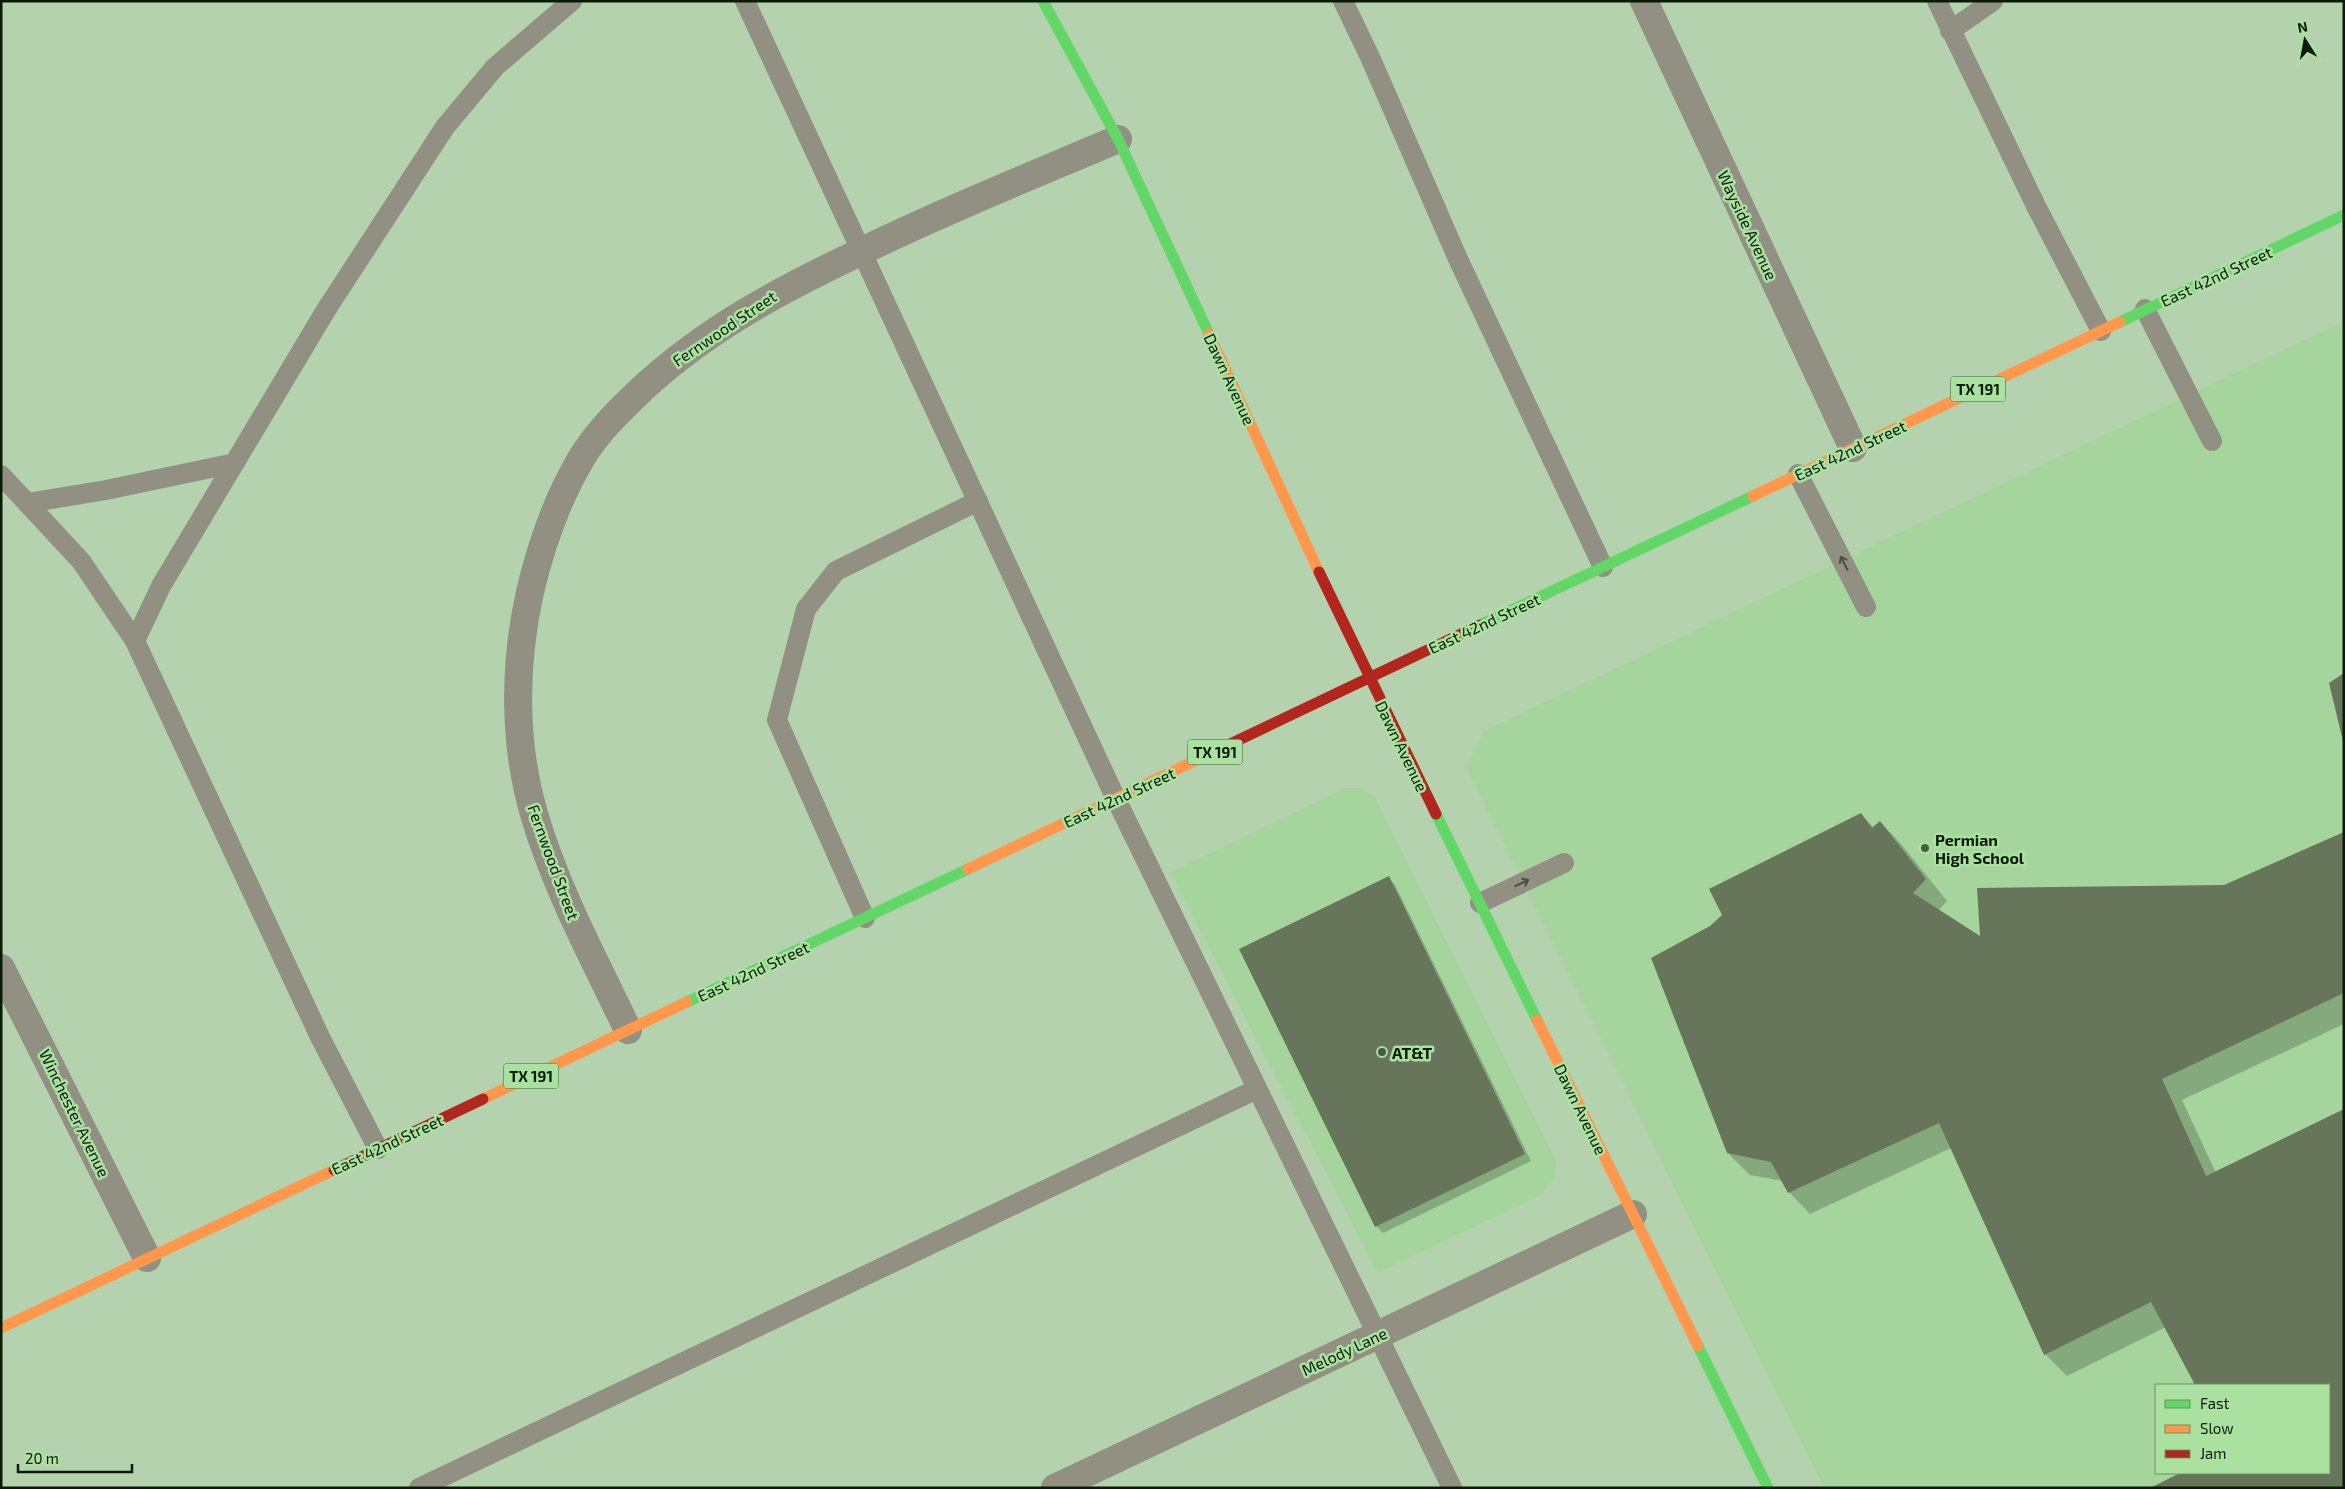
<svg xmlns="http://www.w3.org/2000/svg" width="2345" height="1489" viewBox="0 0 2345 1489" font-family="'Exo 2',sans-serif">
<rect width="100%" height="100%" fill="#b5d2af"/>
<!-- built -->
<path fill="#a6d49d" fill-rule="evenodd" d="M2344 321V1488H1824L1466 767 1484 731ZM2156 1385H2329V1473H2156Z
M1345 788H1360L1375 797 1556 1162 1554 1179 1542 1194 1378 1273 1170 873Z"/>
<!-- shadow -->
<path fill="#0003" d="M1861 815 1874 828 1880 822 1901 844 1947 901 1938 911 1981 939 2225 886 2344 833V1024L2182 1100 2216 1173 2344 1111V1488H2153L2183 1473H2329V1385H2196L2166 1327 2067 1376 2045 1354 1951 1148 1810 1214 1789 1192 1783 1181 1750 1175 1728 1153 1710 927Z
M1388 878 1395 885 1531 1161 1383 1233 1376 1226Z"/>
<!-- building -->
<path fill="#67765a" d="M2344 673V741H2343L2329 683Z
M1861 813 1872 828 1880 821 1926 879 1913 893 1980 936 1977 888 2224 885 2344 832V993L2162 1079 2206 1176 2344 1109V1488H2150L2180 1473H2329V1385H2195L2151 1302 2044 1355 1939 1123 1788 1193 1771 1162 1727 1153 1651 958 1710 926 1722 915 1709 889Z
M1389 876 1525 1154 1375 1227 1239 949Z"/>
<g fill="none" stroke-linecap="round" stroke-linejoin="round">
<!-- lane -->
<path stroke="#919082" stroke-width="20" d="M745 1 1116 799 1452 1488
M1343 1 1370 57 1458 259 1603 567
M1937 1 2036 206 2101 331
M1950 31 1993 1
M2145 309 2212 441
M1798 474 1866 607
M1 475 81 561 135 641 320 1037 378 1149
M27 503 106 490 235 463
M135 641 161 586 326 310 445 127 495 67 572 1
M1480 903 1564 863
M865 918 777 720 806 609 836 571 978 501
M419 1488 1257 1089"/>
<!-- street -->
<path stroke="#919082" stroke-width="28" d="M1644 1 1853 448
M1 968 147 1258
M628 1030C594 959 556 889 534 814 513 742 514 664 530 592 541 545 556 501 581 459 596 433 620 410 642 389 707 329 777 292 856 254 942 212 1031 176 1118 139
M1055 1488 1633 1214"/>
<!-- fast -->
<path stroke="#63d668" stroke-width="11" d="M1043 1 1118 139 1209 334
M2120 322 2344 215
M1480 625 1753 496
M1436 814 1537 1020
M687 1002 968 869
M1698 1346 1768 1488"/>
<!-- slow -->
<path stroke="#ff974d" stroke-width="11" d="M1209 334 1319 572
M1753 496 2120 322
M968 869 1207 755
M1537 1020 1698 1346
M483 1099 687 1002
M1 1328 334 1170"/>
<!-- jam -->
<path stroke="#b3261e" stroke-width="11" d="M1319 572 1436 814
M1207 755 1480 625
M334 1170 483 1099"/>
</g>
<!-- one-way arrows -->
<defs><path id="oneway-shaft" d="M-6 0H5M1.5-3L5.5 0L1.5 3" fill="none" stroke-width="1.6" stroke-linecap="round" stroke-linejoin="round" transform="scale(1.25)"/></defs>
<g stroke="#46503d">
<use href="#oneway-shaft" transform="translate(1844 563) rotate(-117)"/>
<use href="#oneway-shaft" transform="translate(1522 883) rotate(-25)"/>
</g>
<!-- markers -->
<g fill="#455c40" stroke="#abe1a0" stroke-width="2">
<circle cx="1925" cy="848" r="5"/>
<circle cx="1382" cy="1052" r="5"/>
</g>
<g text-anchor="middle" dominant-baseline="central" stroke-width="5" stroke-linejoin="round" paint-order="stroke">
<!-- shield labels -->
<g fill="#abe1a0" stroke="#395734" stroke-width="1">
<rect x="1950.5" y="376.5" width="55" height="25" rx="4"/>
<rect x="1187.5" y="739.5" width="55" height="25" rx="4"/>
<rect x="503.5" y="1063.5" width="55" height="25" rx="4"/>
</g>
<g font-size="15" font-weight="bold" fill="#081c05">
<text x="1978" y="389">TX 191</text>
<text x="1215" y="752">TX 191</text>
<text x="531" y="1076">TX 191</text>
</g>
<!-- street labels -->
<g font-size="16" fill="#081c05" stroke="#abe1a0">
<text transform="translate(1748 225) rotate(65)">Wayside Avenue</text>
<text transform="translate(2216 276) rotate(-25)">East 42nd Street</text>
<text transform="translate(724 328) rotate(-34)">Fernwood Street</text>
<text transform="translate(1230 379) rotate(65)">Dawn Avenue</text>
<text transform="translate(1850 450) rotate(-25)">East 42nd Street</text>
<text transform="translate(1484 623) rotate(-25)">East 42nd Street</text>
<text transform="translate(1402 746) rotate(64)">Dawn Avenue</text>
<text transform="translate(1119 797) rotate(-25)">East 42nd Street</text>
<text transform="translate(554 862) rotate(70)">Fernwood Street</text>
<text transform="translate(753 971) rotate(-25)">East 42nd Street</text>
<text transform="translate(1581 1109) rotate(64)">Dawn Avenue</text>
<text transform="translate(75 1113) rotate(64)">Winchester Avenue</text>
<text transform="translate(387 1144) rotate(-25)">East 42nd Street</text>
<text transform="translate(1344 1351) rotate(-25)">Melody Lane</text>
</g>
<!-- poi labels -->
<g font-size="16" font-weight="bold" fill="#081c05" stroke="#abe1a0" text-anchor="start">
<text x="1935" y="839">Permian<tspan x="1935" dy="18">High School</tspan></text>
<text x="1392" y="1052">AT&amp;T</text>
</g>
</g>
<!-- border -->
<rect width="2345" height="1489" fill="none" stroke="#081c05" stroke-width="5"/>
<!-- legend -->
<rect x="2155" y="1384" width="175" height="90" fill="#abe1a0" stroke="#6a9262"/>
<rect x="2165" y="1400" width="25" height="8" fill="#63d668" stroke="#6a9262"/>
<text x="2200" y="1409" font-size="15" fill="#081c05">Fast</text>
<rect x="2165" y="1425" width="25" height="8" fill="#ff974d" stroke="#6a9262"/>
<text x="2200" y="1434" font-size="15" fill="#081c05">Slow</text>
<rect x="2165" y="1450" width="25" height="8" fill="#b3261e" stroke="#6a9262"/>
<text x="2200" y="1459" font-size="15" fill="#081c05">Jam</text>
<!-- north arrow -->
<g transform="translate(2305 40) rotate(349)" stroke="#abe1a0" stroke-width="4" paint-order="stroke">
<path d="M0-4L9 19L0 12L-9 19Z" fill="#081c05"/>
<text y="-8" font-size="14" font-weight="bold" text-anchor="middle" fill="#081c05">N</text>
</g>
<!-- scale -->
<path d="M18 1464v8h114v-8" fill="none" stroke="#081c05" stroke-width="2.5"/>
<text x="25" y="1464" font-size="15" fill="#081c05" stroke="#abe1a0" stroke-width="4" paint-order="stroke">20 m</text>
</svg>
